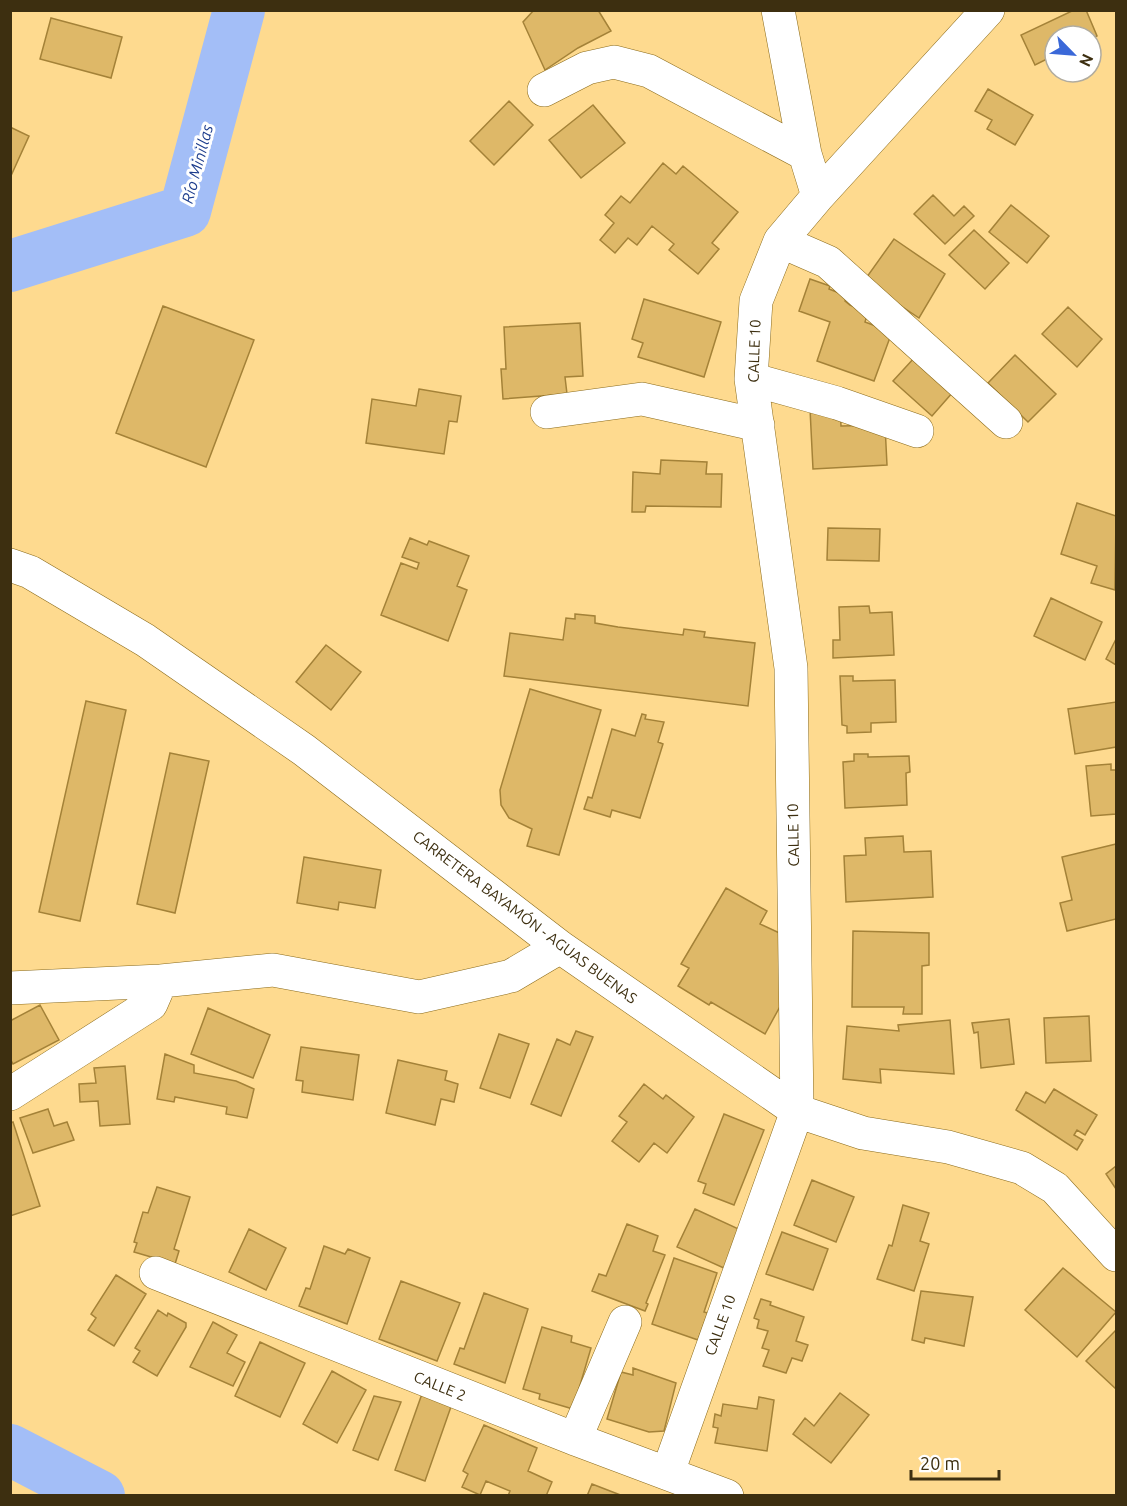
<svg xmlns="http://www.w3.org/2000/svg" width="1127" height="1506" viewBox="0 0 1127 1506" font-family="Ubuntu,sans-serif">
<rect width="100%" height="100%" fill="#feda8f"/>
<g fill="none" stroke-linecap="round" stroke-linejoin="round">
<!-- river -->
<path stroke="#a3bef7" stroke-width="52" d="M10 266 185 211 239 10
M10 1450 99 1496"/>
</g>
<!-- building -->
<path fill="#deb868" stroke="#a48238" stroke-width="1.5" d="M598 10 611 31 578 48 545 70 523 22 534 10Z
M1074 10H1086L1097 36 1091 39V36H1055V55L1035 65 1021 35Z
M51 18 122 37 111 78 40 59Z
M988 89 1033 115 1015 145 987 129 992 120 975 111Z
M509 101 533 125 494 165 470 141Z
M593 105 625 143 581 178 549 140Z
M10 127 29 136 10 178Z
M663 163 676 174 683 166 738 212 712 243 719 249 698 274 669 250 674 244 652 226 637 245 628 238 615 253 600 240 614 223 605 215 621 196 630 203Z
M933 195 954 216 964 206 974 216 945 244 914 214Z
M1011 205 1049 236 1027 263 989 232Z
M974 230 1009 263 985 289 949 255Z
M894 239 945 274 919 318 864 281Z
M810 279 830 286 829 289 847 296 845 301 850 305 868 312 865 322 892 332 874 381 817 361 830 322 799 311Z
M644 299 721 322 704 377 638 357 643 343 632 339Z
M163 306 254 340 206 467 116 433Z
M1068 307 1102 339 1077 367 1042 334Z
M580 323 583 376 565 377 567 394 503 399 501 369H506L504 327Z
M1015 355 1056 394 1028 422 988 383Z
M915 357 953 392 932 416 893 381Z
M419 389 461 396 457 422 449 421 444 454 366 443 372 399 416 406Z
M840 407 841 426 885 425 887 465 813 469 810 409Z
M661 460 707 462 706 474H722L721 507 646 506 645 512H632L633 472 660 474Z
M1077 503 1116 516 1115 590 1091 583 1097 566 1061 554Z
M828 528 880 529 879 561 827 560Z
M410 538 427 545 429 541 469 556 457 586 467 590 448 641 381 615 401 563 417 569 419 563 402 557Z
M1051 598 1102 622 1085 660 1034 636Z
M869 606 870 613 892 612 894 655 833 658V640H840L839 607Z
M575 614 595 616V623L618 627 683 635 684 629 705 632 704 637 755 643 748 706 504 676 510 633 563 640 566 618 575 619Z
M1116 639V665L1106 659Z
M326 645 361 672 331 710 296 682Z
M840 676H853V681L895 680 896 722 871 723V732L847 733V726L842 725Z
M530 689 601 710 559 855 527 846 532 829 509 818 501 805 500 790Z
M86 701 126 710 80 921 39 912Z
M1116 702V747L1075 754 1068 709Z
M642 714 646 715 645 719 664 722 658 742 663 744 640 818 612 810 610 817 584 809 588 797 592 798 612 729 635 736Z
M170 753 209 761 175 913 137 904Z
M854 754H868V757L909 756 910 772 906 773 907 805 845 808 843 762 854 761Z
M1111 764V770H1116V814L1091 816 1086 766Z
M903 836 904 852 931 851 933 897 846 902 844 856 866 855 865 838Z
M1116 844V919L1067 931 1060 903 1072 900 1062 857Z
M304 857 381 870 375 908 339 902 338 910 297 903Z
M726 888 767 911 760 924 786 936 783 1001 765 1034 711 1002 709 1005 678 986 689 968 681 964Z
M853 931 929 933V965L922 966V1014H903L904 1007H852Z
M40 1005 59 1040 13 1064 10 1059V1021Z
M208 1008 270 1035 253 1078 191 1054Z
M1089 1016 1091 1061 1046 1063 1044 1018Z
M1009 1019 1014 1064 981 1068 978 1032 974 1033 972 1023Z
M950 1020 954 1074 880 1069 881 1083 843 1079 847 1026 899 1031 898 1025Z
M576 1031 593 1037 561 1116 531 1104 557 1039 570 1045Z
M499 1034 529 1044 510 1098 480 1088Z
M301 1047 359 1055 353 1100 302 1092 303 1081 296 1080Z
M165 1054 194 1065V1073L236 1081 254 1089 247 1118 226 1114 227 1107 175 1097 174 1102 157 1099Z
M398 1060 447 1071 445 1080 458 1084 454 1102 441 1099 435 1125 386 1113Z
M125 1066 130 1124 100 1126 98 1101 80 1102 79 1084 96 1083 94 1068Z
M644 1084 663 1099 666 1095 694 1117 667 1153 654 1143 639 1162 612 1141 627 1122 619 1116Z
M1054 1089 1097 1115 1085 1135 1077 1130 1074 1135 1083 1140 1077 1150 1016 1110 1026 1092 1045 1103Z
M48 1109 54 1126 67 1122 74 1140 33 1153 20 1118Z
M724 1114 764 1130 734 1205 703 1193 706 1184 698 1181Z
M13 1122 40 1206 10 1216V1123Z
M1116 1166V1189L1106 1174Z
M812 1180 854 1197 836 1242 794 1225Z
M157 1187 190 1197 174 1249 179 1251 175 1264 134 1252 137 1243 134 1242 143 1212 148 1213Z
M903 1205 929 1213 920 1241 929 1244 914 1291 877 1279 889 1245 892 1246Z
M695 1209 743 1231 726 1269 677 1247Z
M627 1224 658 1236 653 1251 665 1255 646 1303 648 1304 645 1311 592 1291 599 1274 606 1276Z
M249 1229 286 1248 266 1290 229 1272Z
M782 1232 828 1249 813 1290 766 1274Z
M324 1246 345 1254 348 1249 370 1258 347 1324 299 1306 306 1288 310 1289Z
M674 1258 717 1273 704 1312 708 1313 698 1340 652 1324Z
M1063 1268 1116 1312 1077 1357 1025 1310Z
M116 1275 146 1294 114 1346 88 1330 96 1318 91 1314Z
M401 1281 460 1303 437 1361 379 1339Z
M921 1291 973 1297 964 1346 925 1338 924 1343 912 1340Z
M484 1293 528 1309 505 1383 454 1364 460 1348 464 1349Z
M761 1299 771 1302 770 1305 804 1317 796 1341 808 1345 802 1361 792 1358 786 1373 763 1366 769 1350 762 1348 768 1331 757 1328 759 1320 754 1318Z
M158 1310 167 1316 168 1313 186 1323V1327L157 1376 133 1362 140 1351 135 1348Z
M213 1322 237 1335 227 1353 245 1362 233 1386 190 1367Z
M542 1327 572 1336 571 1342 591 1348 573 1409 539 1399 540 1394 523 1389Z
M1115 1331 1116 1332V1389L1086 1361Z
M260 1342 305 1363 280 1417 235 1396Z
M633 1368 676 1383 664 1431 649 1432 607 1419 621 1372 633 1375Z
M332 1371 366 1390 337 1443 303 1424Z
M423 1391 453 1401 425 1481 395 1470Z
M840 1393 869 1415 831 1463 793 1434 805 1418 814 1426Z
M374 1396 401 1402 378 1460 353 1450Z
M759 1397 774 1400 767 1451 715 1443 718 1428 713 1427 715 1414 721 1416 723 1404 757 1409Z
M484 1425 537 1448 528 1471 552 1482 546 1496H508L510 1491 486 1481 480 1495 462 1487 468 1474 463 1471Z
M592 1484 623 1496H587Z"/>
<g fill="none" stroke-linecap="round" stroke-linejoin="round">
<defs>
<path id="minor" d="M544 90 587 68 614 62 649 71 805 154
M818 196 988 10
M780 241 828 262 1006 422
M751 379 837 403 917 431
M547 412 642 399 758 425
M10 565 30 572 145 640 304 750 560 947 797 1111 863 1133 948 1147 1022 1168 1055 1188 1116 1255
M10 988 161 981
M10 1094 151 1004 161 981 273 970 419 997 511 976 560 947
M156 1273 575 1439 727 1496
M575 1439 625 1322
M668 1472 797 1111 791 668 751 379 756 301 780 241 818 196 805 154 778 10"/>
</defs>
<!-- minor casing -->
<use href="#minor" stroke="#8b6b1b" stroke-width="34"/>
<!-- minor -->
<use href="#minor" stroke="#fff" stroke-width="33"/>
</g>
<g text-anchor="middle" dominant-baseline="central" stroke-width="6" stroke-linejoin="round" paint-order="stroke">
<!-- street labels -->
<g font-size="15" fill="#3d2f10" stroke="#fff">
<text transform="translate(754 351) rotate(-88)">CALLE 10</text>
<text transform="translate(793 835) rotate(-91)">CALLE 10</text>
<text transform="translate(525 917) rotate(37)">CARRETERA BAYAMÓN - AGUAS BUENAS</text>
<text transform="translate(720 1325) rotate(-70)">CALLE 10</text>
<text transform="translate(440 1386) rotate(22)">CALLE 2</text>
</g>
<!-- water labels -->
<g font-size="16" font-style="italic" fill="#1d3d8d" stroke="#fff">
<text transform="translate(197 164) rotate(-75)">Río Minillas</text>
</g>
</g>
<!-- border -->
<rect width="1127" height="1506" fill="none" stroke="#3d2f10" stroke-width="24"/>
<!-- north arrow -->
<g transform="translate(1073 54) rotate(115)"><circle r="28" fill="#ffffff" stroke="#b1ac9f" stroke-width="1.5"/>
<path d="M0-4.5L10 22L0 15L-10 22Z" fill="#3a68d8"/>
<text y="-9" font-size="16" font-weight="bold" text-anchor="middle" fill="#3d2f10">N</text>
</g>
<!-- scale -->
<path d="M911 1470v9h88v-9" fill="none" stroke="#3d2f10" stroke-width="3"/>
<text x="920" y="1470" font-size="18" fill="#3d2f10" stroke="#ffffff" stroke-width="4.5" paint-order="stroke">20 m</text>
</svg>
